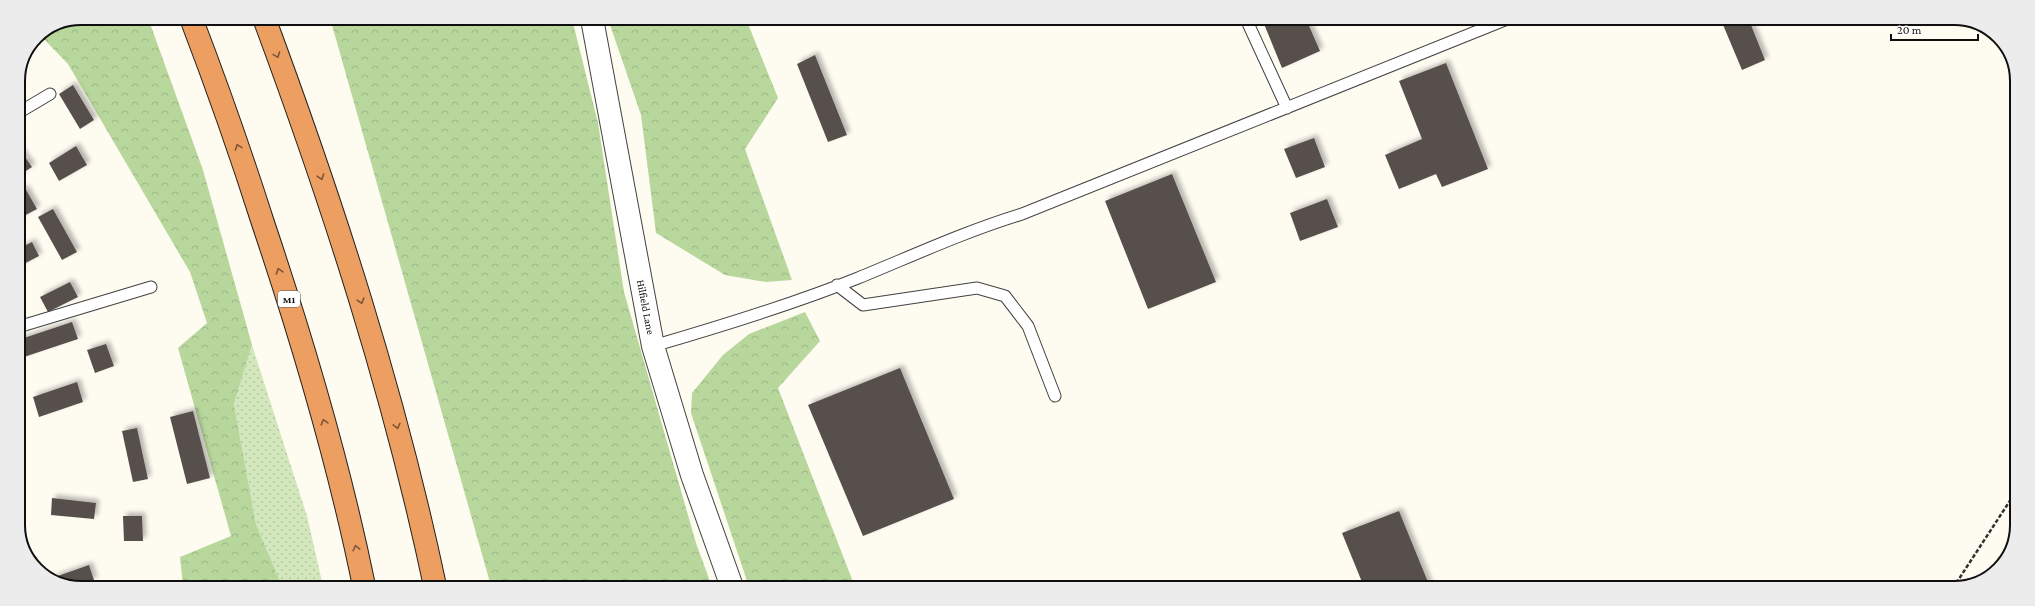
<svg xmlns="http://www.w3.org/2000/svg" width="2035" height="606" viewBox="0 0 2035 606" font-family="'Crimson Pro',serif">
<defs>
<pattern id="grass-dots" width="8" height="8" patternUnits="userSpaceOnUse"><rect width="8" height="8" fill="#d3e7bc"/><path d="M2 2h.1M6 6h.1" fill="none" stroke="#b4c5a0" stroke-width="1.8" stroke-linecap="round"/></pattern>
<pattern id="forest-crowns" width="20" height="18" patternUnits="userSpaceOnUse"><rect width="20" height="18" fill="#b8d79c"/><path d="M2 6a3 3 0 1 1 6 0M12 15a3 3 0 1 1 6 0" fill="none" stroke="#9db785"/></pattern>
<filter id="shadow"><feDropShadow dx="3.5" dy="-3.5" stdDeviation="2" flood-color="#0004"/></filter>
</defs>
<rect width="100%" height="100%" fill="#fefbf1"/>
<!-- grass -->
<path fill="url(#grass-dots)" d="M252 345 307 516 323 586H282L256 524 234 404Z"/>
<!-- forest -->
<path fill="url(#forest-crowns)" d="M81 18H148L203 170 252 345 234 404 256 524 282 586H183L180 557 231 536 178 348 207 323 190 272 68 64 40 35Z
M330 18 572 19 598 123 624 292 696 543 712 587 491 586Z
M608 19H746L778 98 745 149 792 280 766 282 725 275 656 233 641 115Z
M805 312 820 341 778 388 855 587H749L691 413 692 393 723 355 749 334Z"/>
<!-- building -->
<path fill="#57504b" filter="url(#shadow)" d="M1262 19H1306L1320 51 1282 68Z
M1721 20H1749L1765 60 1742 70Z
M815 55 847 135 828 142 797 64Z
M1446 63 1488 169 1442 187 1436 174 1399 189 1385 155 1422 139 1399 81Z
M73 85 94 120 80 129 59 94Z
M1314 138 1325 167 1296 178 1284 149Z
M76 146 87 165 59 181 49 163Z
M20 150 32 167 18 176V152Z
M1172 174 1216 282 1148 309 1105 201Z
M25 188 37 209 20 218 18 192Z
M1327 199 1338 227 1300 241 1290 213Z
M53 209 77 252 62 260 38 217Z
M32 242 39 256 18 267V249Z
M70 282 78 297 48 312 40 297Z
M72 322 78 339 18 359V340Z
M106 344 114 366 95 373 87 350Z
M900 368 954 499 863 536 808 405Z
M77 382 83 402 39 417 33 397Z
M193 411 210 478 187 484 170 417Z
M137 428 148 479 133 482 122 431Z
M52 498 96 503 94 519 51 515Z
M1399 511 1430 587H1364L1342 533Z
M123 516H142L143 541H124Z
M89 565 94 580 78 586H64L52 578Z"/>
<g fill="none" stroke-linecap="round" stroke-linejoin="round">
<defs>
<path id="lane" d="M1246 19 1287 108
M18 113 50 94
M837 285 863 305 977 288 1005 296 1028 326 1055 396
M18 327 151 287
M653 346C722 326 791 305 858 278 912 256 966 231 1022 214L1505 20"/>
<path id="street" d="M592 19 653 346 692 475 732 587"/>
<path id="highway" d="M191 18C217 86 241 154 263 223 303 342 339 463 364 586
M264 18C333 204 394 392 435 586"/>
</defs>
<!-- lane casing -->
<use href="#lane" stroke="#424242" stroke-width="13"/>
<!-- street casing -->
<use href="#street" stroke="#424242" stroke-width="24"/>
<!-- highway casing -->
<use href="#highway" stroke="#202020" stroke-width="24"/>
<!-- path -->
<path stroke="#313131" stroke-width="2.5" stroke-dasharray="4 2" stroke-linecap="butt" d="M1953 588 2015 493"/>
<!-- lane -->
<use href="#lane" stroke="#fff" stroke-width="11"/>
<!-- street -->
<use href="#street" stroke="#fff" stroke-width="22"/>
<!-- highway -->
<use href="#highway" stroke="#ed9e61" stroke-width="22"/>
</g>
<!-- one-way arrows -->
<defs><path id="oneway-chevron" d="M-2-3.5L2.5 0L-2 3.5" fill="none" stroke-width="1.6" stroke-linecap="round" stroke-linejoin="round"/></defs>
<g stroke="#7e5638">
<use href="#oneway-chevron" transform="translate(277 55) rotate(70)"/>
<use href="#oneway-chevron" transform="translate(238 147) rotate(-110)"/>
<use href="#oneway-chevron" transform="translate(321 177) rotate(72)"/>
<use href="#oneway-chevron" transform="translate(279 271) rotate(-108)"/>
<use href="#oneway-chevron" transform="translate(361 301) rotate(74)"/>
<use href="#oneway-chevron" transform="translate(324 422) rotate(-106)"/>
<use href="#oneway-chevron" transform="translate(397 426) rotate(76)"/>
<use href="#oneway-chevron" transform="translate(356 548) rotate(-104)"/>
</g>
<g text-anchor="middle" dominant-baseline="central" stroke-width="4" stroke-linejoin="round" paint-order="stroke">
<!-- shield labels -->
<rect fill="#fff" stroke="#575757" stroke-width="1" x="278" y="291" width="22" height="16" rx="3"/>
<g font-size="10" font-weight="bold" fill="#0f0f0f">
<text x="289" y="299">M1</text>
</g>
<!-- street labels -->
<g font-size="11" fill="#0f0f0f" stroke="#fff">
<text transform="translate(646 307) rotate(79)">Hilfield Lane</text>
</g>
</g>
<!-- crop -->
<path d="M0 0H2035V606H0ZM81 25H1954A56 56 0 0 1 2010 81V525A56 56 0 0 1 1954 581H81A56 56 0 0 1 25 525V81A56 56 0 0 1 81 25Z" fill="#ececec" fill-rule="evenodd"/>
<path fill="none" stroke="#0f0f0f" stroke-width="2" d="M81 25H1954A56 56 0 0 1 2010 81V525A56 56 0 0 1 1954 581H81A56 56 0 0 1 25 525V81A56 56 0 0 1 81 25Z"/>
<!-- scale -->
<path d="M1891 34v6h87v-6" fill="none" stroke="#0f0f0f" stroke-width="2"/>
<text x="1897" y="34" font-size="12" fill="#0f0f0f" stroke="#ffffff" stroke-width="3" paint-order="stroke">20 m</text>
</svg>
